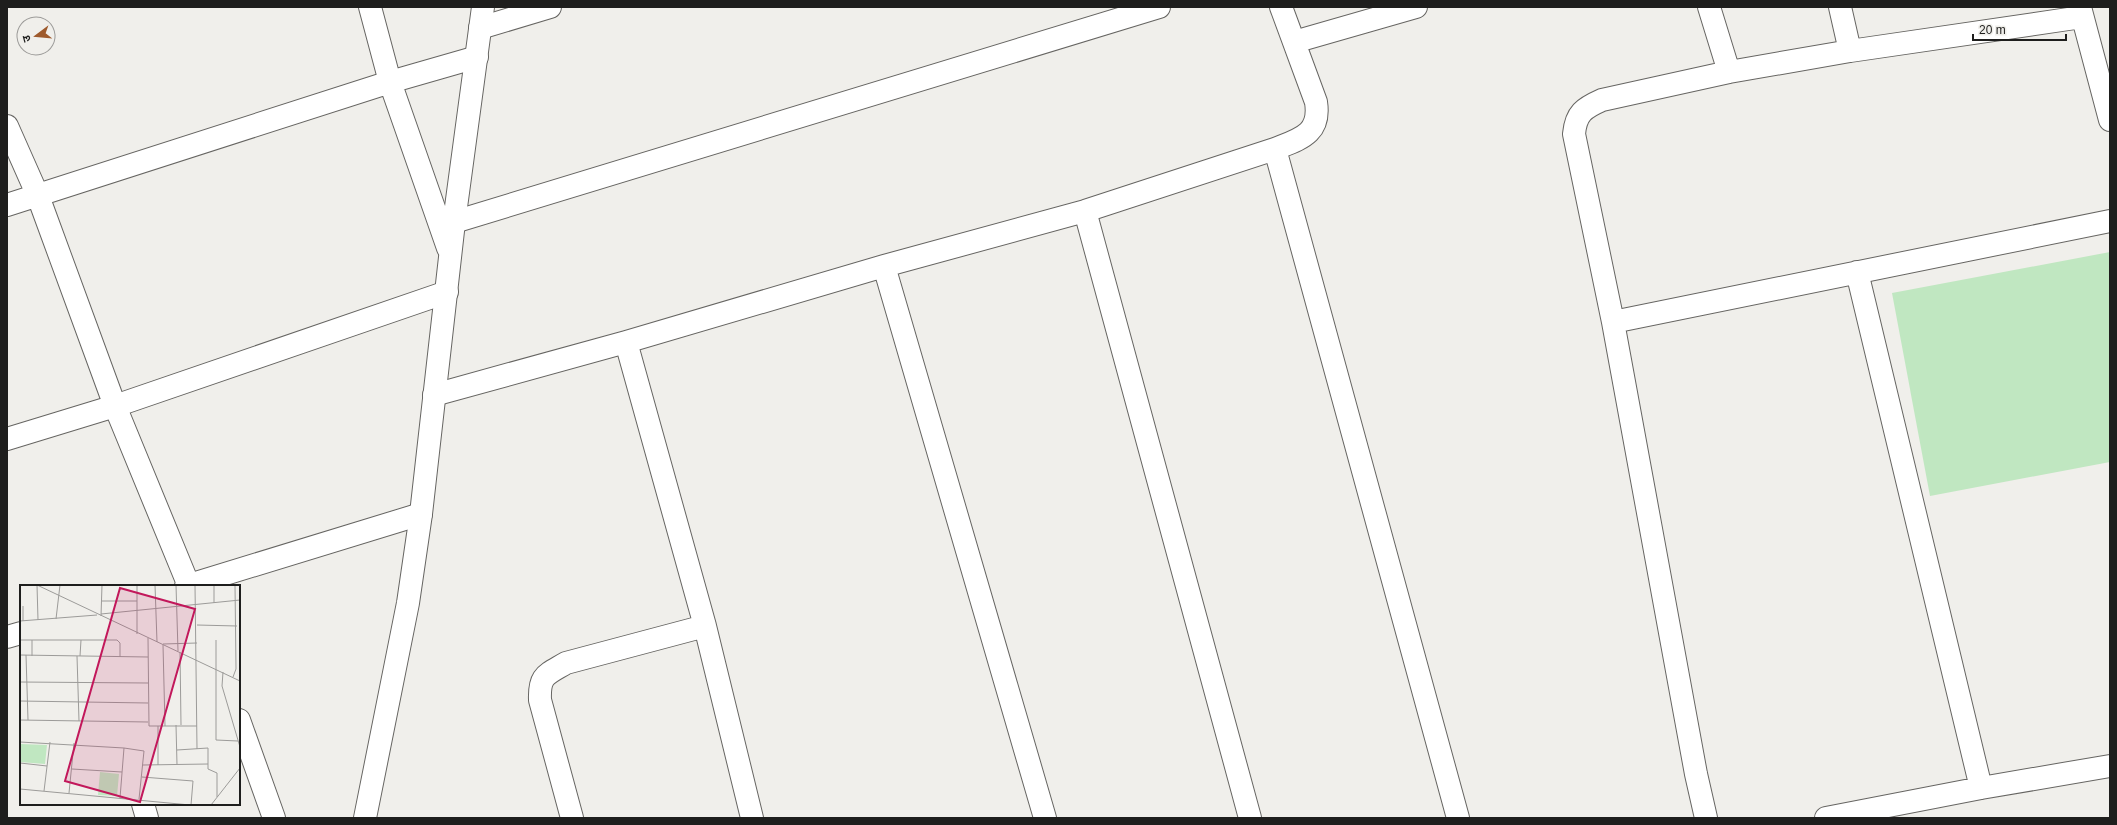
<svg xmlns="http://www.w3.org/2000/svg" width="2117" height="825" viewBox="0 0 2117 825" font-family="Arial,'Noto Sans Devanagari',sans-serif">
<rect width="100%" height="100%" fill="#f0efeb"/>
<!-- green -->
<path fill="#c0e7c1" d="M2110 252V462L1930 496 1892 293Z"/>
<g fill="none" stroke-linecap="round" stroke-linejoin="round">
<defs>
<path id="street" d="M370 7 390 82 448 248
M1709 7 1729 72
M1840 7 1850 51
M2080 7 2110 120
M480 28 550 7
M1294 42 1416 7
M7 126 38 196 115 406 189 586
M1275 149 1458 818
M7 205 390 82 477 57
M1085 211 1250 818
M454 222 1159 7
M884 266 1045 818
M1857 272 1981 788
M1613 322 1574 134C1576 113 1584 108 1602 100L1729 72 1850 51 2082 17
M626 342 705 626 752 818
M434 395 626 342 884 266 1085 211 1275 149C1300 139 1321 134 1316 102L1281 7
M7 439 115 406 447 292
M186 586 421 514
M7 637 21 633
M239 720 274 818
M143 804 147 818
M572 818 540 700C539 675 546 675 566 663L705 626
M1706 818 1696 774 1613 322 2110 221
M1826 818 1981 788 2110 766"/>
<path id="secondary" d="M365 818 408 603 421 514 454 222 483 7"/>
</defs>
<!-- street casing -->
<use href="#street" stroke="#666562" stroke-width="24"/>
<!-- secondary casing -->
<use href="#secondary" stroke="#666562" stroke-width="24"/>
<!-- street -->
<use href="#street" stroke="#fff" stroke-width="22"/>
<!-- secondary -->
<use href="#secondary" stroke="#fff" stroke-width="22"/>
</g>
<!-- overview -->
<g transform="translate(20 585)">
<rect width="220" height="220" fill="#f0efeb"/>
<path d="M0 159 27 160 25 179 0 177ZM80 187 99 189 97 211 78 210Z" fill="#c0e7c1"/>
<path fill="none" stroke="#9c9b99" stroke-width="1" d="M17 0 220 96M17 0 18 35M117 0V49M135 0 137 57M156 0 158 66M175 0 177 164M194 0V18M82 16H117M3 21V36M81 29 220 15M81 31 82 0M36 34 40 0M0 36 77 30M177 40 217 41M128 53 129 141H177M0 55H97L100 58V72M196 55V155L218 156M143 59 177 58M143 60 145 141M160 67 161 140M0 70 128 72M6 70 8 135M12 71V55M57 71 59 136M60 71 61 55M203 87 202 101 220 162M213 92 216 84 215 0M0 97 128 98M0 116 128 118M0 135 128 137M156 140 157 180M0 157 104 163 100 213M104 163 124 166 119 214M157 165 188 163V184L197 188V212M0 178 27 181M123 180 188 179M138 180V141M52 184 102 187M122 192 173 196 171 220M0 204 170 220M24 206 30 157M49 208 54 158M191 220 220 183"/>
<path fill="#c2185b" fill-opacity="0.15" stroke="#c2185b" stroke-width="2" d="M100 3 175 24 120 217 45 196Z"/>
<rect width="220" height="220" fill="none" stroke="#1e1e1d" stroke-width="2"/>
</g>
<!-- border -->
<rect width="2117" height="825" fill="none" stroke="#1e1e1d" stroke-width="16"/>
<!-- north arrow -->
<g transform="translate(36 36) rotate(254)"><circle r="19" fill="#f0efeb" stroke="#9c9b99"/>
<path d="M0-3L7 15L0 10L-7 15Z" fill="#9e5a2c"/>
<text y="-6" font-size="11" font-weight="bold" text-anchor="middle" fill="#1e1e1d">उ</text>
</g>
<!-- scale -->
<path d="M1973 34v6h93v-6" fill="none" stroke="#1e1e1d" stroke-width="2"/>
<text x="1979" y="34" font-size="12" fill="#1e1e1d" stroke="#f0efeb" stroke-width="3" paint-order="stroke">20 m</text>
</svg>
